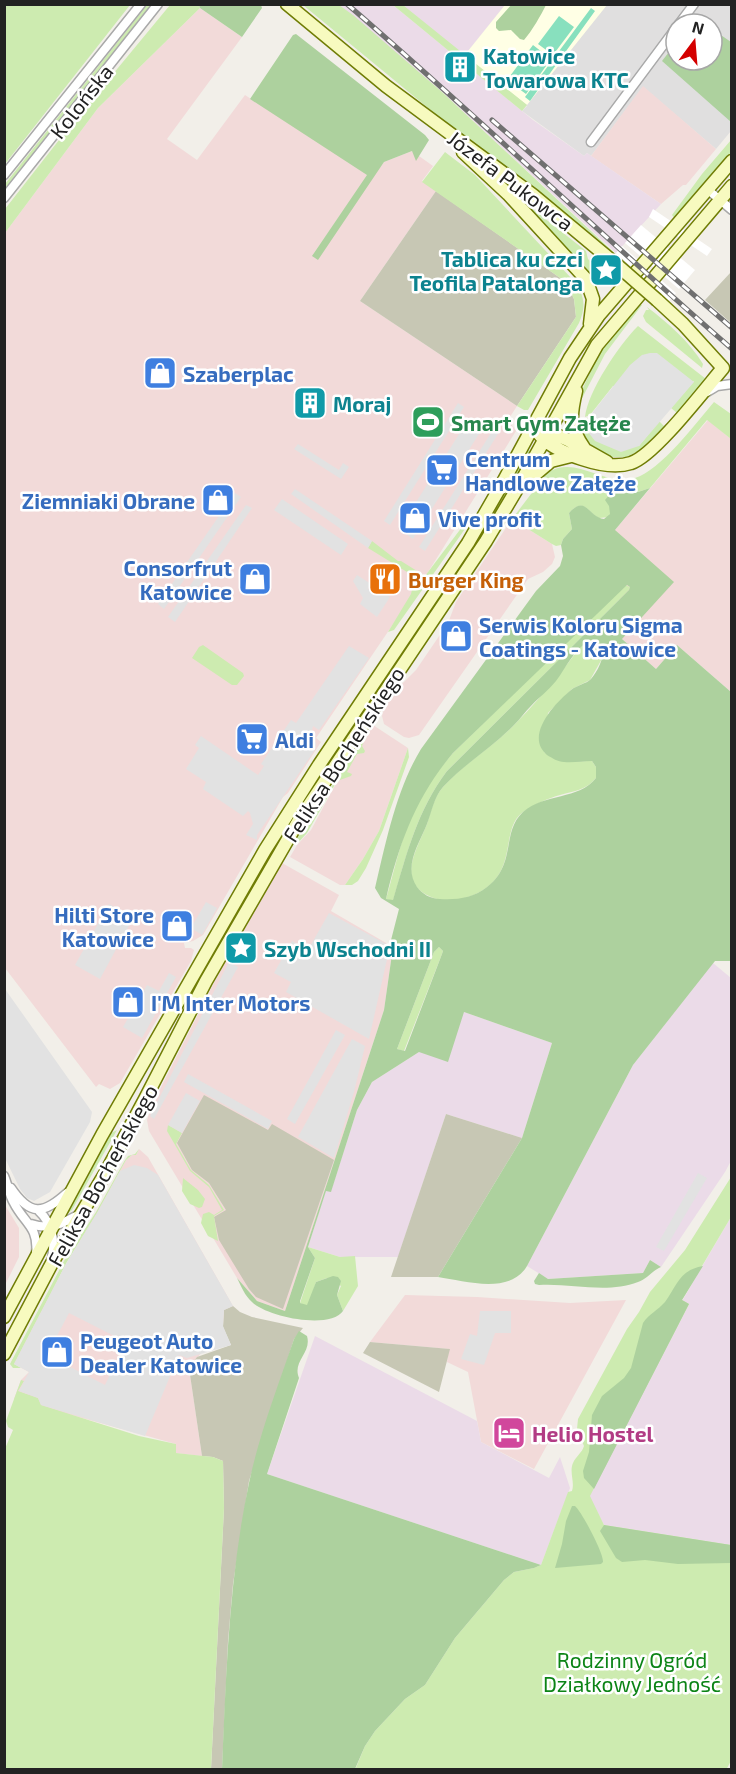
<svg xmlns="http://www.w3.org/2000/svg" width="736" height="1774" viewBox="0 0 736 1774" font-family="'Exo 2',sans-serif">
<rect width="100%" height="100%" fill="#f2efe9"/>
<!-- residential -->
<path fill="#e0dfdf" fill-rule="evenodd" d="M505 5H731V131L716 149 643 87 591 156 587 153 584 156 522 111 527 106 464 56ZM676 24H712V60H676Z"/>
<!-- commercial -->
<path fill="#f2dad9" d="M200 8 242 37 167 139 197 160 245 95 368 175 312 256 384 162 412 151 433 166 422 181 436 191 360 301 517 406 508 420 516 431 425 577 316 738 321 742 288 793 283 797 203 935 193 941 184 943 185 948H191L194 950 191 961 120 1083 110 1089 99 1084 96 1087 5 968V233L98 108Z
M643 86 716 149 686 185H683L661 204 591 156Z
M708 420 731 439V692L677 645 656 669 622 639 615 530Z
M512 519 552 544 555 557 552 564 543 572 528 579 419 735 409 738 404 737 384 724 382 716 384 709 397 689 416 670 448 623 456 602Z
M373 725 408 748 379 831 363 859 345 885H340L290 857 297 845 311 830 339 778Z
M282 863 339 895 331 911 393 947 384 1010 285 1311 257 1301 237 1278 149 1131 147 1120 153 1103 223 965Z
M139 1149 148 1157 233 1306 224 1310 223 1326 189 1368 202 1456 175 1453 176 1444 14 1399 21 1380 29 1372 11 1362 126 1160 132 1155H136Z
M5 1205 19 1228V1257L5 1285Z
M405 1295 477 1297 570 1303 626 1300 534 1469 481 1442 468 1372 447 1362 449 1349 370 1342Z"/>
<!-- industrial -->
<path fill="#ebdbe8" d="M339 5H393L533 120 584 156 587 153 661 204 616 253 442 92Z
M403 5H505L464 56Z
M713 963 731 978 732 1121 730 1124 731 1126 732 1159 725 1172 661 1267 650 1260 643 1273 548 1279 527 1266 633 1065Z
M464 1012 552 1043 522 1138 446 1114 398 1257H340L308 1247 326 1190 331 1191 357 1110 372 1082 419 1052Z
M731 1217V1545L604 1525 589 1496 689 1304 682 1301Z
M315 1336 477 1421 481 1442 549 1478 560 1457 570 1488 541 1565 267 1474Z"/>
<!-- education -->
<path fill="#ffffe5" d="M505 5H607L527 105 464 56Z"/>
<!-- construction -->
<path fill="#c7c7b4" d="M436 191 566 282 574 299 576 317 517 406 360 301Z
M731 272V323L705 300Z
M204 1095 268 1130 272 1124 334 1160 283 1309 256 1297 249 1289 219 1240 214 1217 226 1210 209 1183 192 1170 177 1143Z
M446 1114 522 1138 438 1277H391Z
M233 1306 240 1312 252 1317 303 1328 294 1339 249 1481 233 1584 228 1641 222 1769H211L224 1508 223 1461 213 1457 202 1456 189 1368 197 1357 231 1345 223 1327 224 1310Z
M370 1342 450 1349 439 1392 363 1353Z"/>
<!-- grass -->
<path fill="#cdebb0" d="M4 5H130L5 164H4Z
M147 5H151L5 189V184Z
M170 5H199L200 8 98 108 5 233V209L70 126Z
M303 5 316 6 339 5 353 15 442 92 622 260 621 261 544 197 450 126Z
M393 5H403L527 105 522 111Z
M731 140V153L675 219 672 215 702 174Z
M445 152 475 175 572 279C584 293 587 305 579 323L528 410H524L517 406 576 317 574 299 566 282 422 182Z
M515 195 586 251 588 259 602 273 593 282Z
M637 304 642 305 605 354 577 408 576 403 601 349Z
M647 307C668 323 689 341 703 364L702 368 646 322 643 316 646 310H649Z
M638 326 706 379 677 413 671 408 694 381 613 386 590 415 585 417C588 391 619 345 638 326Z
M714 402 731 414V439L707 420 650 488 638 492H616L609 506 611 510 609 517 599 518C587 512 584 497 569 513L572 529 563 539 561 545 556 546 552 544 512 519 547 473C577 454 602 487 635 478 660 471 697 422 714 402Z
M589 418 588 432 639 446 659 421 665 427 643 449 626 457H611L591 448 575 423Z
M527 449 532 452 485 533 380 689 378 687Z
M462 522 467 526 394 630 388 632 411 594 414 581 407 572 368 548 372 541 398 561H401L425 576 462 527 460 525Z
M625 585 630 587 629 590 447 771C417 811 407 853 393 901L386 899C396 865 403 828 420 798 429 781 441 767 453 753Z
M590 640 598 641 604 649 603 657 590 680 572 689 548 713 544 752C559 764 573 761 592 761L596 767V778C586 790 575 791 560 795 549 798 533 805 523 812 500 829 518 868 483 890 469 899 447 904 431 897 395 882 417 849 427 824 431 811 434 797 443 787 463 764 493 747 515 724 531 708 546 690 560 673 571 661 576 649 590 640Z
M203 645 243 673 244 676 237 685H232L192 658 199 647Z
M370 729 362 746 365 751 364 753 357 754 347 772 352 774 351 776 337 781 307 833 296 845 294 843Z
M408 748 409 757 383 830 366 868 358 881 352 885H345L363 859 379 831Z
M439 947 443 951 442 954 404 1051 397 1049 434 952Z
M168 1125 182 1133 176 1144 191 1170 209 1185 224 1210 214 1216 218 1241 208 1236 201 1223 203 1214 209 1212 214 1215 222 1210 209 1187 190 1171 167 1131Z
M117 1130 72 1210 63 1218 109 1134Z
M139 1149 136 1155H132L126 1160 97 1213 67 1262 14 1364 21 1368H13L10 1364 64 1261 96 1212 125 1160 128 1156 135 1154Z
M731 1177V1217L682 1300 689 1304 590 1496 604 1525 731 1545V1761L726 1770H355L365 1746 375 1731 405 1699 425 1685 455 1638 504 1580 514 1572 534 1568 541 1565 568 1492 572 1491C575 1482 569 1472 573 1463 576 1456 582 1453 584 1446L577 1429 578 1419 627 1329 639 1312 650 1292 685 1250Z
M183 1178 198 1190 205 1199 202 1207 199 1208 190 1204 182 1191Z
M308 1247 340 1257 355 1256 358 1286 343 1311 337 1295 341 1286 327 1278 316 1282 309 1304 306 1306 300 1303 315 1258Z
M21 1380 24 1381 18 1391 38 1398 41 1405 139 1436 176 1444V1453L213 1457 223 1461 224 1508 211 1769H5L4 1451 13 1430 8 1427 6 1421Z"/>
<!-- forest -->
<path fill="#add19e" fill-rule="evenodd" d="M512 4 546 5C541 15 532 31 524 40L520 39 511 30 499 31 496 28V22Z
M199 5H261L262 8 242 37 200 8Z
M712 29 731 42V122L662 61 676 43V60H712Z
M296 34 425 135 429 140 416 161 412 151 384 162 318 260 312 256 367 175 250 99 293 35Z
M650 488 615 530 674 582 622 639 656 669 677 645 731 692V961H715L633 1065 527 1266C510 1295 465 1281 438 1277L522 1138 552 1043 464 1012 448 1062 419 1052 372 1082 357 1110 331 1192 326 1191 308 1247 315 1258 300 1301V1303L307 1305 316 1282 333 1276 338 1277 341 1281 337 1295 343 1311C330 1330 267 1317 252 1302 245 1296 241 1286 237 1278L257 1301 285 1311 384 1010 393 947 390 944 399 909 381 898 375 888C386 842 396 790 421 749L536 591 560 566 563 556 561 545 563 539 572 529 569 513C586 494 588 517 604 519L610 514 609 506 605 500 611 493 638 492ZM627 585 630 587 629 590 447 771C417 811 407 853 393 900L386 899C399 843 416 797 453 753ZM590 640 598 641 604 649C603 659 598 671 591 679 586 684 577 685 571 690 555 703 524 736 547 755 552 758 558 762 564 762 573 763 583 761 592 761L596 767V778C579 800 544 793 523 812 501 832 517 864 487 887 473 898 457 900 440 899 431 899 422 894 417 887 403 867 419 844 427 824 432 811 434 797 443 787 464 764 493 747 515 724 520 719 525 712 530 707 538 698 548 691 556 681 567 666 573 651 590 640ZM439 947 443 951 442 954 405 1051 397 1049 434 952Z
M650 1260 661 1267C652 1271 647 1279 638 1282 607 1294 571 1283 539 1285L535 1284 534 1281 539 1273 548 1279 643 1273Z
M703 1266 682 1300 689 1304 594 1489 584 1478 583 1471 589 1452 592 1415 602 1396 624 1378 631 1368 643 1323C649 1314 658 1310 665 1302 677 1286 679 1270 703 1266Z
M299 1331 307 1336C312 1353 292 1361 299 1378L267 1474 541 1565 534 1568 514 1572 504 1580 455 1638 425 1685 405 1699 375 1731 365 1746 355 1769H222C226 1674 229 1577 249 1483 259 1435 278 1386 294 1339Z
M572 1506H575C582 1512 604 1554 603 1562L601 1564 555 1568 562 1544 566 1521Z
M604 1525 731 1545V1563L678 1564 645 1560 622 1562 616 1558 600 1531Z"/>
<!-- pitch -->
<path fill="#88e0be" d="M591 8 595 11 530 101 525 97Z
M559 16 574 27 553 55 538 44Z
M533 45 551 59 526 94 507 80Z"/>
<!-- parking -->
<path fill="#e2e2e2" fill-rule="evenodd" d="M650 353H657L694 382 639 446 621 452 595 441 588 432 589 417 630 365 642 355Z
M458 403 464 407 390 525 384 521Z
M468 420 482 429 413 539 399 529Z
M496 425 501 429 425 551 419 547Z
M298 444 339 470 343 463 349 467 341 479 294 449Z
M295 489 372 541 368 548 291 494Z
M235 493 241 497 164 609 158 604Z
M282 499 348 544 341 555 274 510Z
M246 505 252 508 175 622 168 617Z
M357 575 371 584 367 590 372 585 390 597 377 617 360 604 363 598 353 581Z
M349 646 369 658 319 730 313 726 312 730 316 745 314 751 257 835V840L246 835 253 824 250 813 248 811 243 816 203 789 206 782 186 769 199 748 195 745 201 736 258 775 264 766 261 764 291 720 296 723Z
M206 902 217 908 202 935 191 928Z
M109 904 133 918 100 979 75 965Z
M329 913 390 946 369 1039 286 992 291 982 274 973 292 941 308 950Z
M229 962 238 967 154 1119 150 1116Z
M169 973 176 977 142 1038 123 1027 147 985 159 991Z
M5 989 92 1112 90 1122 50 1192 34 1201 27 1198 20 1189 5 1158Z
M336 1030 345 1035 295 1124 287 1119Z
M352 1039 365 1046 354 1092 334 1158 298 1137Z
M188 1074 272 1121 268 1129 184 1082Z
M186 1093 200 1101 182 1133 168 1125Z
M134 1165 147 1168 158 1175 233 1306 224 1310 223 1326 231 1345 187 1358 179 1355 145 1436 41 1405 38 1398 19 1391 29 1372 14 1364 67 1262 97 1213 120 1171ZM69 1313 126 1342 105 1385 47 1355Z
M698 1173 707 1178 664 1251 656 1247Z
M480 1311H511V1333H495L484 1365 461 1359 470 1334 477 1336Z"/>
<!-- pier -->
<path fill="#fff" d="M653 209 712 249 707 256 649 217Z
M641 225 695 270 679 289 625 243Z
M622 246 676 293 669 301 616 253Z"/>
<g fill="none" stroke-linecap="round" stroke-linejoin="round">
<defs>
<path id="street" d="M679 24 694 4
M591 142 676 28
M4 175 141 4
M707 189 732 210
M4 198 158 4
M707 392 717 386 732 384
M4 1176C8 1185 9 1195 14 1203 24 1223 39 1227 36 1253
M11 1188C30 1216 43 1215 67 1193
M38 1210C53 1224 55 1240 52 1260
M31 1224C51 1231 63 1223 80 1214"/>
<path id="secondary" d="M287 4 386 86 533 195 617 265
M463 152 508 194 586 279 593 299 590 324
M576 391C570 416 569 426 584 448
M543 429 568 440 607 462
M539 434C549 447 567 454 582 459 597 464 616 468 631 463 654 456 705 389 723 368L683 324 657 300
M525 483 551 461 571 456
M4 1317 102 1135 265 850 319 765 468 543 502 484 570 358 599 315 732 161
M4 1354 52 1263 106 1172 145 1099 206 981 299 820 486 541 517 489 597 345 732 186"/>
</defs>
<!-- street casing -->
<use href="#street" stroke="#a9a9a9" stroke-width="11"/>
<!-- secondary casing -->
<use href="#secondary" stroke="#707d05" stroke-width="15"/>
<!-- street -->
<use href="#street" stroke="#fff" stroke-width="8"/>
<!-- secondary -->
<use href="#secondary" stroke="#f7fabf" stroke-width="12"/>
<defs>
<path id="rail" d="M347 4C478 117 602 236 732 349
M492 120 732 328"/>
</defs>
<!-- rail casing -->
<use href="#rail" stroke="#707070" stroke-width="5"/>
<!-- rail -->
<use href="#rail" stroke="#fff" stroke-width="3" stroke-dasharray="9" stroke-linecap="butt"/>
<defs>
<path id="secondary-bridge" d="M617 265 657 300"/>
</defs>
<!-- secondary-bridge casing -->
<use href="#secondary-bridge" stroke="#707d05" stroke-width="15" stroke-linecap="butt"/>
<!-- secondary-bridge -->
<use href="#secondary-bridge" stroke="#f7fabf" stroke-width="12"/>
</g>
<!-- icons -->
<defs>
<symbol id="building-square" viewBox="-11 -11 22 22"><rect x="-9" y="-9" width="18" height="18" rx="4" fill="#0f9aa8" stroke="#fff"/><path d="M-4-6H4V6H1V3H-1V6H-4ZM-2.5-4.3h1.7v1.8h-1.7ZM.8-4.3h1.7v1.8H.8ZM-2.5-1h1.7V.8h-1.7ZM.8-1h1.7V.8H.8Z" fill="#fff"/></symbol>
<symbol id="sight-square" viewBox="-11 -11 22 22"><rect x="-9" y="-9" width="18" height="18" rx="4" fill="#0f9aa8" stroke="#fff"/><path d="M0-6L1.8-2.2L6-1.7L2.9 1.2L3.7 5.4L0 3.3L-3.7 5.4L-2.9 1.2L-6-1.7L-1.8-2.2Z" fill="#fff"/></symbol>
<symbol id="shop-square" viewBox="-11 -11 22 22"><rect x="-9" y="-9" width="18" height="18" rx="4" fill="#3f7fe0" stroke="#fff"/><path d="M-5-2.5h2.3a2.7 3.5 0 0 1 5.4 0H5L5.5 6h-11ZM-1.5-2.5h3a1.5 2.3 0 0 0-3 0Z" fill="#fff"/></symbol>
<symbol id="stadium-square" viewBox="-11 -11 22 22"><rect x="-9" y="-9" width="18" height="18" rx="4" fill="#2e9e5b" stroke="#fff"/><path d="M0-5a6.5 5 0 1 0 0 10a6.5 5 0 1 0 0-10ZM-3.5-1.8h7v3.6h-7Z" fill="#fff"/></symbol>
<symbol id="supermarket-square" viewBox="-11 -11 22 22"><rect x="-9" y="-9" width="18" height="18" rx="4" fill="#3f7fe0" stroke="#fff"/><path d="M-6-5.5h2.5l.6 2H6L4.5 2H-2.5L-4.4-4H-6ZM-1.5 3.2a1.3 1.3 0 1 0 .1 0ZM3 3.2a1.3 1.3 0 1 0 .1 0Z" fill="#fff"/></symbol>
<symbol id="restaurant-square" viewBox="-11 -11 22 22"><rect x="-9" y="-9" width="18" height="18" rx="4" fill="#e8710a" stroke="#fff"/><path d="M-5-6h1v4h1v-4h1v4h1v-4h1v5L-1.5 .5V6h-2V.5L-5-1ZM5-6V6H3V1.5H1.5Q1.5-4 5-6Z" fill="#fff"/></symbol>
<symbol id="hotel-square" viewBox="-11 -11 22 22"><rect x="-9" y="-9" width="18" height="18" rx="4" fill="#d1479c" stroke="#fff"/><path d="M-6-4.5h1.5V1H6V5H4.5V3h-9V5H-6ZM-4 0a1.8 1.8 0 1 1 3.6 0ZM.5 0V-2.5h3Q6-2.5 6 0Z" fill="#fff"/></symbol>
</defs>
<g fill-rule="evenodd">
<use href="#building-square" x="441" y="48" width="38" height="38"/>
<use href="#sight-square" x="587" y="251" width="38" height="38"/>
<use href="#shop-square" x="141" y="354" width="38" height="38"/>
<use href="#building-square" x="291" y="384" width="38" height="38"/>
<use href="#stadium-square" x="409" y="403" width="38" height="38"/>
<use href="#supermarket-square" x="423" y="451" width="38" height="38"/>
<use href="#shop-square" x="199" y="481" width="38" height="38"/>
<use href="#shop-square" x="396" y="499" width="38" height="38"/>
<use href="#shop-square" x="236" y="560" width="38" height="38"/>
<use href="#restaurant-square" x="366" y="560" width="38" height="38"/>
<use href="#shop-square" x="437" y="617" width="38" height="38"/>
<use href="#supermarket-square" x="233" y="720" width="38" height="38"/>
<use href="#shop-square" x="158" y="907" width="38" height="38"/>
<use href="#sight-square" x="222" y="929" width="38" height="38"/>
<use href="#shop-square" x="109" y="983" width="38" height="38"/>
<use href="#shop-square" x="38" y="1333" width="38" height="38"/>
<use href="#hotel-square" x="490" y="1414" width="38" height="38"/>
</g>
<g text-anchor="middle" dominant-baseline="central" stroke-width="5" stroke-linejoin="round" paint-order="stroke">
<!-- culture labels -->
<g font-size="21" font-weight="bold" fill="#0d838f" stroke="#fff" text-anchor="start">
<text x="483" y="55">Katowice<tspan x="483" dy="24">Towarowa KTC</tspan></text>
<text x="583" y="258" text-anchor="end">Tablica ku czci<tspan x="583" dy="24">Teofila Patalonga</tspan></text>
<text x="333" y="403">Moraj</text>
<text x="264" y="948">Szyb Wschodni II</text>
</g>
<!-- street labels -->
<g font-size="21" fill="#222" stroke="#fff">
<text transform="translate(81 101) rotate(-52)">Kolońska</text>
<text transform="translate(511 180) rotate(37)">Józefa Pukowca</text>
<text transform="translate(343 754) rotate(-57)">Feliksa Bocheńskiego</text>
<text transform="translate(102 1175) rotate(-61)">Feliksa Bocheńskiego</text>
</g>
<!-- shop labels -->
<g font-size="21" font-weight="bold" fill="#366cbe" stroke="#fff" text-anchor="start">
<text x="183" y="373">Szaberplac</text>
<text x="465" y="458">Centrum<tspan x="465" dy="24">Handlowe Załęże</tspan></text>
<text x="195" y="500" text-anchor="end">Ziemniaki Obrane</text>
<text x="438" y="518">Vive profit</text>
<text x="232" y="567" text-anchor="end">Consorfrut<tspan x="232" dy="24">Katowice</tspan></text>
<text x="479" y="624">Serwis Koloru Sigma<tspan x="479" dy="24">Coatings - Katowice</tspan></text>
<text x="275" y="739">Aldi</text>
<text x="154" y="914" text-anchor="end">Hilti Store<tspan x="154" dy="24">Katowice</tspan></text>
<text x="151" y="1002">I'M Inter Motors</text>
<text x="80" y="1340">Peugeot Auto<tspan x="80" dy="24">Dealer Katowice</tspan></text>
</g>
<!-- leisure labels -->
<g font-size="21" font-weight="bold" fill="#27864d" stroke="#fff" text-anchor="start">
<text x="451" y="422">Smart Gym Załęże</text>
</g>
<!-- food labels -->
<g font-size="21" font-weight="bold" fill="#c56008" stroke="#fff" text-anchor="start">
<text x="408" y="579">Burger King</text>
</g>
<!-- hotel labels -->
<g font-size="21" font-weight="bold" fill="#b23c85" stroke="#fff" text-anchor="start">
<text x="532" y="1433">Helio Hostel</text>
</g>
<!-- park labels -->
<g font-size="21" fill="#0c8416" stroke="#fff">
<text x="632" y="1659">Rodzinny Ogród<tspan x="632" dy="24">Działkowy Jedność</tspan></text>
</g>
</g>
<!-- border -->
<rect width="736" height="1774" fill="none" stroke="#222222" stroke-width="12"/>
<!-- north arrow -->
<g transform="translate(694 42) rotate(16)"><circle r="28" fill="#ffffff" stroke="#a7a7a7" stroke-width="1.5"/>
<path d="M0-4.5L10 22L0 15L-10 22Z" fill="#d40000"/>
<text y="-9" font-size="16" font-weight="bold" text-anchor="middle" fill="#222222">N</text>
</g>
</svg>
